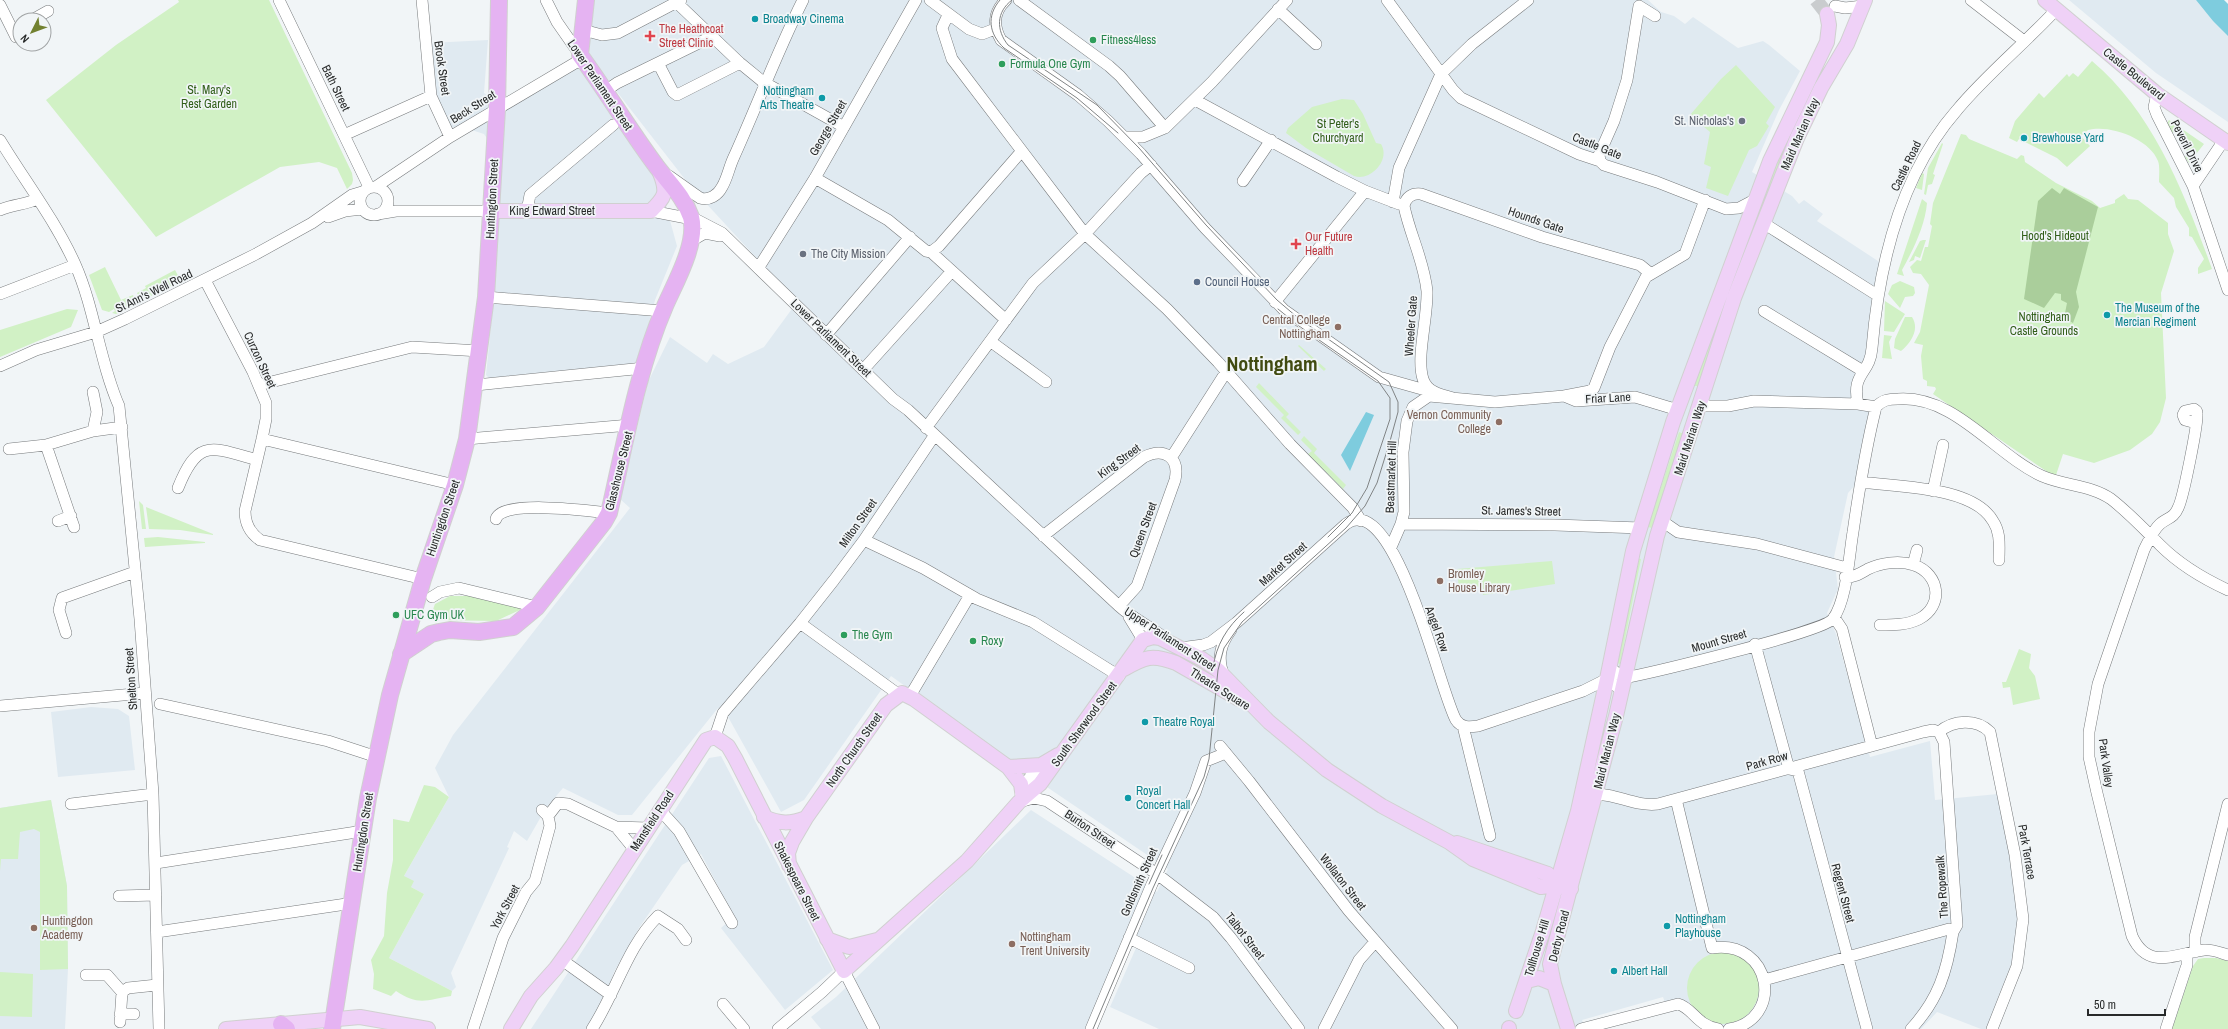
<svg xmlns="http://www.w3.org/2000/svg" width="2228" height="1029" viewBox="0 0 2228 1029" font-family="'Archivo Narrow',sans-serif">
<rect width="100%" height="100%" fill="#f1f5f7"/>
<!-- built -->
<path fill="#e0eaf1" d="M593 0H1648L1661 12 1674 16 1685 24 1693 17 1738 48 1763 41 1769 45 1800 71 1779 110 1752 172 1792 196 1799 204 1804 200 1823 214 1817 221 1881 263 1872 296 1867 355 1850 404 1874 409 1858 482 1848 493 1834 557 1838 589 1827 613 1836 634 1870 757 1930 741 1935 800 1998 794 2015 879 2018 919 2014 957 1986 1029H1981L1937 1012 1921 1029H1703L1692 1021 1681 1008 1666 1005 1663 997 1582 1020 1585 1029H1159L1110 1007 1136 948 1137 938 1107 994 1098 1029H821L811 1017 836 997 1031 810 1157 892 1168 869 1035 779 891 676 804 800 781 812 727 715 718 708 632 815H618L563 788 546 808 527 841 514 831 507 847 509 848 451 973 456 987 452 991 389 958 424 894 411 887 404 876 449 797 435 768 453 735 630 508 620 499 648 382 670 337 707 363 713 354 728 364 764 347 797 302 691 187 586 52Z
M2069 0H2196L2213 21 2228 36V122L2156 73Z
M488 40 484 93 506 108 579 66 660 184 677 246 655 300 638 363 489 378 486 375 495 286 499 156 484 134 459 126 451 128 433 93 430 43Z
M91 707 118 709 129 716 135 770 58 777 51 712Z
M721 756 833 970 785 1010 721 928 734 916 701 854 682 865 639 928 614 972 602 1005 588 1029H531L709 758Z
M51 800 67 886 68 969 65 1029H0V808Z"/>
<!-- green -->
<path fill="#d1f1c5" d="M178 0H269L352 173 353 180 352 184 347 189 337 168 319 162 280 167 156 237 46 100 116 45 179 2Z
M2092 61C2154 113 2185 195 2212 269L2198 274V268L2204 259 2192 237 2189 236V228L2176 207 2174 198 2159 182C2159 176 2160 166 2158 161 2150 139 2110 124 2088 130L2081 136 2090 146 2067 167 2057 158 2019 139 2017 142 2009 138 2015 121 2039 93 2044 98 2067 74 2069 77 2073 73 2078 77Z
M1736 65 1775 107 1766 123 1769 126 1757 146 1749 150 1728 196 1706 188 1711 167 1704 164 1710 132 1690 115 1721 79Z
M1342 99 1354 100 1363 114 1376 143 1381 144C1391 160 1370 182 1354 176L1306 148 1286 133 1288 128 1312 107Z
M1806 106 1763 215 1757 212 1775 165 1803 107Z
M2169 120 2204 144 2189 163 2185 157 2188 153 2177 133 2172 132 2167 123Z
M1961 134 1966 135 1969 139 2017 159 2021 155 2024 156 2025 162 2056 183 2092 201 2100 208 2115 203V200L2124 194 2128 199 2138 200 2168 223V234L2174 251 2161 293 2166 398 2160 422 2152 434 2130 450 2094 463 2063 454 2056 475 2049 473 1933 394 1936 389 1935 387 1927 386V381L1923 379 1921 356 1923 345 1914 343 1920 332 1929 285 1921 274 1913 273 1910 267 1917 260 1921 261 1925 247H1928L1932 226 1930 224 1933 203Z
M1942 143 1943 144 1933 174 1935 175 1932 184 1928 185 1926 195 1924 194 1928 168Z
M1922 173 1924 174 1922 190 1916 188Z
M1922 199 1927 203C1925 226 1913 250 1902 270L1904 276 1897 274Z
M1749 229 1753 232 1735 272 1718 321 1699 386H1690Z
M1923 240H1926L1920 258 1915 256 1914 260 1909 262 1920 241Z
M105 267 121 300 133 295 137 304 116 314 112 313 115 311 114 309 109 312 102 310 89 275Z
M175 270 181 281 141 301 137 293 146 288 145 286Z
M1900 281 1914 287 1915 293 1913 296 1905 297 1900 308 1888 294 1892 285Z
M1885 301 1905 314 1894 332 1884 331Z
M67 309 78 310 71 327 0 357V330Z
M1905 317H1912C1920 329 1911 343 1901 351L1894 348 1895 339Z
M1884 335 1892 336 1889 342 1892 359 1882 358Z
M1299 345 1326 369 1324 371 1298 346Z
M1259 383 1289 414 1286 417 1301 432 1298 435 1281 418 1284 415 1256 387Z
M1679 432 1686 435 1652 528 1648 527Z
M1304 436 1317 449 1314 453 1346 485 1343 489 1308 454 1312 451 1301 440Z
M139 501 143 505 146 529H142Z
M146 507 213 534V535L180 530 149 529Z
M158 537 205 542V543L145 547 144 538Z
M1636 558 1641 559 1620 664 1614 662Z
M1552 561 1555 584 1483 595 1482 586 1459 590 1457 569Z
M450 596H473L524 608 496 621 432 620 431 615 435 604Z
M2019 649 2031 654 2029 668 2035 676 2040 699 2013 705 2010 687 2003 688 2002 682H2006Z
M424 785 435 787 449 797 404 876 414 881 411 887 424 894 389 958 452 991 451 996C427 1000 418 1006 396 991L391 996 373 989 374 974 371 960 384 936 387 893 393 860V819L409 822Z
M51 800 67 886 68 969 40 970V832L34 829 20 832 18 859H1L0 871V808Z
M1687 988a36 36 0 1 1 72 0a36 36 0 1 1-72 0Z
M2204 958H2216L2228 961V1029H2172L2193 966 2198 959Z
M0 972 33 974 32 1017 0 1016Z"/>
<!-- forest -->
<path fill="#aace9b" d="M2052 188 2060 194 2064 188 2098 207 2076 292 2079 307 2073 323 2064 318 2067 303 2061 300V294L2055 293 2044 308 2024 299 2038 201Z"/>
<!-- water -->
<path fill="#7eccde" d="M2196 0H2224L2228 4V36L2213 21Z
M1366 412 1374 415 1350 471 1341 455Z"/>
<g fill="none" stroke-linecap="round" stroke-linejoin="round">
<!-- major-tunnel -->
<path stroke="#c9ccce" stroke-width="14" stroke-dasharray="14 7" stroke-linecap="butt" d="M1816 0 1827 14"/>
<defs>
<path id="minor" d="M279 0 369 187
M422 0 431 96 450 137
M546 0 557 22 580 55
M930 0 969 29 982 34 995 29
M1006 0C993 12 993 26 1001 40L1078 95 1108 121 1141 154 1205 228 1284 310 1379 377 1436 393
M1019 0 1109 66 1120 76 1165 128
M1387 0 1453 90 1461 98 1579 154 1600 161 1604 165 1657 182 1726 209 1739 208 1756 199
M1971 0 2024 41
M676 2 740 63 762 81 764 85
M0 5 16 37
M1835 6 1845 8 1863 6
M1278 9 1316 44
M948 15 942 28 952 59 1085 234 1167 309 1218 362 1290 444 1353 508 1361 521
M32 20 48 11
M583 30 602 35 618 33 681 0
M658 63 673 92 677 95 740 63
M764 85 767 84 844 127
M604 92 617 83 713 36
M2157 94 2154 107 2157 115 2193 186 2228 290
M1195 100 1337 177 1365 191 1399 204
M344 135 431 96
M1125 137H1143L1165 128 1212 82 1287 0
M0 140C25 181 55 220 75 264 95 309 99 360 119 406L140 619 153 794 159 1029
M1600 161 1599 155 1614 121 1627 80 1639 6 1655 16
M669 176 700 198C709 201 718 195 722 187 727 179 729 168 733 159 757 106 777 52 803 0
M815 178 888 220 926 251 931 252 1006 320
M1243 181 1271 140
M377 186 450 137 575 63 579 62 588 66
M2193 186 2224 140
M360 201a14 14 0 1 1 28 0a14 14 0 1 1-28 0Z
M1393 202 1399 168 1441 74 1472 44 1528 0
M0 210C13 204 25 205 37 199
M527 211 530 195 613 125
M651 211 697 220 722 233 893 399 908 410 1119 606C1133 619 1152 627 1167 640
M378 214 396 211H491
M328 217 345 211 362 209
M1768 226 1877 295
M691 241 705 233 720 236
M931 252 939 246 1021 152
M759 267 815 178 916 0
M205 280 253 372 266 403V419L262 439 245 511C245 523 250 533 260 540L423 579
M0 294 75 265
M486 297 663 311
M1275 302 1365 191
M1764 311 1863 371
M826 335 910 237
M990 341 1046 382
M0 366 36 350 96 332 125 319 256 254 312 223 352 195 362 192
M863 370 952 271
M259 385 412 347 480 351
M476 385 644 368
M93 392 97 412 93 431
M1564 396 1590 391 1594 388 1610 347 1646 277 1685 254 1705 200
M1453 398C1441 395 1427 392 1423 379 1416 357 1428 317 1427 291 1424 261 1410 235 1404 206 1406 197 1412 193 1421 194L1542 237 1640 265 1651 274
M1858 404C1851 372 1870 375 1872 348 1879 264 1900 175 1957 110 1986 75 2022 46 2053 13L2058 11
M1701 406H1728L1754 401 1858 404 1876 407
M2196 423 2185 420 2183 415 2185 411 2194 409C2197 411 2197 411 2197 414 2198 424 2183 499 2178 508 2174 518 2167 518 2160 524 2153 530 2148 542 2144 550L2098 684 2089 732V757L2097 793 2132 936C2148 971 2175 954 2204 950 2212 949 2221 953 2228 955
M926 428 1033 283 1085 234 1141 173 1151 165
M262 439 455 485
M467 439 630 425
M46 445 74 527
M9 449 46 445 93 431 122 427
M1171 458 1226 372
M1861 482C1897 487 1973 486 1993 521 2001 533 1999 546 1999 560
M178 488C198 438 211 447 257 460
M1933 491 1943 445
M496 519C501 499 591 511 609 513
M58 521 71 516
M1662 521 1678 532 1757 544 1847 568
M1401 524 1555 525 1641 528
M1043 536 1144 457C1164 447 1180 457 1175 480L1137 586 1119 606
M864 540 923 568 977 599 1033 622 1119 676
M1391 547 1401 524 1404 512 1403 452 1407 421 1413 407 1429 396 1495 402 1564 396 1576 401 1635 397 1678 410
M1913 565 1917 550
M1845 577C1854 578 1861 573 1868 569 1881 563 1899 560 1914 565 1940 574 1944 606 1919 619 1907 625 1893 625 1880 625
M432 597 440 592 459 588 537 607
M1129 617 1143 640
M1834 617 1842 629 1872 746
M800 623 898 694
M66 633 59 610 62 598 135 572
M1755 644 1789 769
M1180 648 1203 645 1211 642 1236 623 1346 524C1395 487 1441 696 1456 720 1461 728 1470 727 1478 726L1583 691 1607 679 1621 690
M1610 668 1624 678C1650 673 1823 632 1833 619 1847 600 1849 555 1853 532 1859 490 1866 447 1876 407 1882 400 1889 399 1898 399 1955 395 1994 454 2042 476 2065 486 2091 485 2111 499 2129 513 2144 529 2160 545 2178 563 2204 579 2228 590
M1224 676C1217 658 1220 645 1231 630
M910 696 970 595
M160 704 328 741 377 757
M0 706 145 693
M1463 726 1490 836
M1939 732C1953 720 1976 718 1990 732L2015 855 2023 919 2017 966 1992 1029
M715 737 723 713 800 623 834 580 864 540 934 436
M1220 746 1249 781 1349 911 1452 1029
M1789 769 1798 771 1867 1029
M1021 794 1025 784 1039 765
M1595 795C1613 792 1635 807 1658 804L1923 732 1933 730 1939 732
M1676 799 1712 948C1772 939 1785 1020 1729 1029
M1019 802 1034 798 1047 801 1157 874 1213 917 1231 938 1299 1029
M71 804 153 794
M660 810 679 831 732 923
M548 816 558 803 568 804 616 827 634 849
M616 827 648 828
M156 863 363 831
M119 896 156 895
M157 932 353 903
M1129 938 1189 968
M2195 952V937L2228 804
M562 960 611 995
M86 975H107L122 992
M1764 980 1949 929 1953 932
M723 1004 744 1029
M120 1014H134
M120 1022 122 992 128 988 157 985
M473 1029 503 938 526 892 535 881 550 826 548 816 542 810
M592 1029C616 992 627 947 658 916L678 929 686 940
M778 1029 822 992 844 971 874 1029
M1091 1029 1152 884 1195 793 1206 761 1226 753
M1324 1029 1359 960 1375 942
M1581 1029 1678 1004C1693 1008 1696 1025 1718 1029
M1911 1029C1938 1000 1947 972 1953 932L1957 925 1944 742 1939 732
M2166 1029 2187 965V954"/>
<path id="major" d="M2045 0 2157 94 2228 143
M491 211H651C665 197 668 193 660 173
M1124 669C1145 657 1152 654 1176 663L1239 699
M1008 767 1041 765 1058 755
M764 817C780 824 790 824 806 818
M1457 843 1548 874 1556 885
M789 865 788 853 792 842 806 818 886 705 902 693 914 699 1008 767 1021 784 1023 798
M827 939 849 947 877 940
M1527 981 1539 978 1554 984
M1516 1011 1543 931 1578 811 1607 679 1633 551 1673 422 1770 161 1827 42 1829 25 1827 14
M226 1029 360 1017 428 1029
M511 1029 531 996 556 968 572 946 706 740 715 737 728 746 735 758 844 971 967 861 1019 802 1040 784 1140 644 1143 640 1153 637 1160 638 1202 659 1218 670 1269 722 1327 770 1382 806 1449 842 1473 859 1541 887 1556 885 1571 889
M1509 1029V1028
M1568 1029 1554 984 1550 964 1616 716 1657 536 1734 298 1797 138 1821 88 1847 44 1865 0"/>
<path id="highway" d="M401 654 431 634 439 632 450 630 479 632 513 627 537 607 604 522 609 513C625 444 637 371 665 306 675 283 698 243 691 217 684 197 670 184 657 167 630 131 607 92 580 55L586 0
M281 1024 287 1029
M332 1029 368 798 390 695 423 579 455 485 467 439 486 297 497 109 499 0"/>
</defs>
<!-- minor casing -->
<use href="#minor" stroke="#777a7c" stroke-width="12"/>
<!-- major casing -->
<use href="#major" stroke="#d0d0d0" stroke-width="16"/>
<!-- highway casing -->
<use href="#highway" stroke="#d0d0d0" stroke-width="18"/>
<!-- minor -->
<use href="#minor" stroke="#fff" stroke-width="11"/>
<!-- major -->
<use href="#major" stroke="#efd1f7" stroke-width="14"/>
<!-- highway -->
<use href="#highway" stroke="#e5b3f2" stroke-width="16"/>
<!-- tram -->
<path stroke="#818485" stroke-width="1" d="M1000 0C986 16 989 34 1004 48L1077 98 1118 133
M1012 0C996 12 996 30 1008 45L1097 105 1139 148 1206 225 1277 300 1297 317 1389 382 1398 402V412L1390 441 1377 483 1365 506 1346 528 1242 622 1224 648 1218 670 1209 759 1204 777 1153 888 1093 1029
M1278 309 1299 326 1378 381 1390 398V419L1367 488 1352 513 1328 537
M1213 668C1216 645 1227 627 1244 612
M1149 884 1162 855"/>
</g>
<!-- markers -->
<g fill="#0f9aa8" stroke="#f1f5f7" stroke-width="1.5">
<circle cx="755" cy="19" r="4"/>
<circle cx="822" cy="98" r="4"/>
<circle cx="2024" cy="138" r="4"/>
<circle cx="2107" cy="315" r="4"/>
<circle cx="1145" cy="722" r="4"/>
<circle cx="1128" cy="798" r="4"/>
<circle cx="1667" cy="926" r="4"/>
<circle cx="1614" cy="971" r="4"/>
</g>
<g fill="#e0444e" stroke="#f1f5f7" stroke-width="1.5">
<path d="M648 30h4v4h4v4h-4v4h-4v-4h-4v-4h4z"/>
<path d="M1294 238h4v4h4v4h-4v4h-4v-4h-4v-4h4z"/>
</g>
<g fill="#2e9e5b" stroke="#f1f5f7" stroke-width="1.5">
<circle cx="1093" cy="40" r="4"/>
<circle cx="1002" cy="64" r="4"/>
<circle cx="396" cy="615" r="4"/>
<circle cx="844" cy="635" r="4"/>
<circle cx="973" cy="641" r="4"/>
</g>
<g fill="#6b7280" stroke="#f1f5f7" stroke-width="1.5">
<circle cx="1742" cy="121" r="4"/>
<circle cx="803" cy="254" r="4"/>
</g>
<circle fill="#5c6f8a" stroke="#f1f5f7" stroke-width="1.5" cx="1197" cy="282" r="4"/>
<g fill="#8d6e63" stroke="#f1f5f7" stroke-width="1.5">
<circle cx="1338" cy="327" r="4"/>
<circle cx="1499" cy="422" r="4"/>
<circle cx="1440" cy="581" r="4"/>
<circle cx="34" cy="928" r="4"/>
<circle cx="1012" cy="944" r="4"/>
</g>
<g text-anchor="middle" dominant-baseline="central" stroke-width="3.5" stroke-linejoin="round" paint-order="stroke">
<!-- culture labels -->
<g font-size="12" fill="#0d838f" stroke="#f1f5f7" text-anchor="start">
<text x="763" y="19">Broadway Cinema</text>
<text x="814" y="91" text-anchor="end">Nottingham<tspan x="814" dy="14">Arts Theatre</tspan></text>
<text x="2032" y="138">Brewhouse Yard</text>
<text x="2115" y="308">The Museum of the<tspan x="2115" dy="14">Mercian Regiment</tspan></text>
<text x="1153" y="722">Theatre Royal</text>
<text x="1136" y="791">Royal<tspan x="1136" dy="14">Concert Hall</tspan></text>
<text x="1675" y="919">Nottingham<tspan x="1675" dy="14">Playhouse</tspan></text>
<text x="1622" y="971">Albert Hall</text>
</g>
<!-- health labels -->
<g font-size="12" fill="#be3a42" stroke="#f1f5f7" text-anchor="start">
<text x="659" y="29">The Heathcoat<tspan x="659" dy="14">Street Clinic</tspan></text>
<text x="1305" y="237">Our Future<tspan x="1305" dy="14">Health</tspan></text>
</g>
<!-- leisure labels -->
<g font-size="12" fill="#27864d" stroke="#f1f5f7" text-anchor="start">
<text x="1101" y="40">Fitness4less</text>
<text x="1010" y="64">Formula One Gym</text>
<text x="404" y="615">UFC Gym UK</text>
<text x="852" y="635">The Gym</text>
<text x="981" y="641">Roxy</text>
</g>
<!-- street labels -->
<g font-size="12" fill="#282a2a" stroke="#f1f5f7">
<text transform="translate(442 68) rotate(82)">Brook Street</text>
<text transform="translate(2134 74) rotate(39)">Castle Boulevard</text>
<text transform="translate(600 85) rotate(56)">Lower Parliament Street</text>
<text transform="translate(336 88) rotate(64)">Bath Street</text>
<text transform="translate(473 107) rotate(-32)">Beck Street</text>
<text transform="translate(828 128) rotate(-60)">George Street</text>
<text transform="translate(1800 134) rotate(-66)">Maid Marian Way</text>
<text transform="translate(1597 146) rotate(22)">Castle Gate</text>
<text transform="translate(2187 146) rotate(63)">Peveril Drive</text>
<text transform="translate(1906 166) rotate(-64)">Castle Road</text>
<text transform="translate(492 199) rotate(-87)">Huntingdon Street</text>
<text x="552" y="211">King Edward Street</text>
<text transform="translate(1536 220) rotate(19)">Hounds Gate</text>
<text transform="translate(154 291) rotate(-26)">St Ann's Well Road</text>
<text transform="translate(1411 326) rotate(-86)">Wheeler Gate</text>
<text transform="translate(831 338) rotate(44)">Lower Parliament Street</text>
<text transform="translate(260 360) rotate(65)">Curzon Street</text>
<text transform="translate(1608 398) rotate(-3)">Friar Lane</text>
<text transform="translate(1690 438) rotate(-72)">Maid Marian Way</text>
<text transform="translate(1119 461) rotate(-36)">King Street</text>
<text transform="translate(619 471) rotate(-76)">Glasshouse Street</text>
<text transform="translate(1391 477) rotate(-88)">Beastmarket Hill</text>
<text transform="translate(1521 511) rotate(1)">St. James's Street</text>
<text transform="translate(443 518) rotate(-71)">Huntingdon Street</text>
<text transform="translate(858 523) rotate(-55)">Milton Street</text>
<text transform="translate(1143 530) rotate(-70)">Queen Street</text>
<text transform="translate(1283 564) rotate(-42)">Market Street</text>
<text transform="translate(1437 629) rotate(70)">Angel Row</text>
<text transform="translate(1170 639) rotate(33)">Upper Parliament Street</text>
<text transform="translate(1719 641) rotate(-16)">Mount Street</text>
<text transform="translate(131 679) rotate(-94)">Shelton Street</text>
<text transform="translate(1220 689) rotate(32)">Theatre Square</text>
<text transform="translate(1084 724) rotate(-54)">South Sherwood Street</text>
<text transform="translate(854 750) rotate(-55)">North Church Street</text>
<text transform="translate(1607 751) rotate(-76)">Maid Marian Way</text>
<text transform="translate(1767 761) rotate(-16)">Park Row</text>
<text transform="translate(2106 763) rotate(82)">Park Valley</text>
<text transform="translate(652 821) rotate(-57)">Mansfield Road</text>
<text transform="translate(1090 829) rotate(34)">Burton Street</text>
<text transform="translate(363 832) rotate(-81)">Huntingdon Street</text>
<text transform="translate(2027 852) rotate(80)">Park Terrace</text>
<text transform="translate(797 881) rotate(63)">Shakespeare Street</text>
<text transform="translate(1139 882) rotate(-66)">Goldsmith Street</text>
<text transform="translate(1343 882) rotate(52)">Wollaton Street</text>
<text transform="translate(1942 887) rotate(-94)">The Ropewalk</text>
<text transform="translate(1843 893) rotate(75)">Regent Street</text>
<text transform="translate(505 907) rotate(-62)">York Street</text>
<text transform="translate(1245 936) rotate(52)">Talbot Street</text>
<text transform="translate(1559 936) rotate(-76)">Derby Road</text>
<text transform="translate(1537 948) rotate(-73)">Tollhouse Hill</text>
</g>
<!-- park labels -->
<g font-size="12" fill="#315e19" stroke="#f1f5f7">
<text x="209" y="90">St. Mary's<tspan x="209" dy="14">Rest Garden</tspan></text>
<text x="1338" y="124">St Peter's<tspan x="1338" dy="14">Churchyard</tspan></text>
<text x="2055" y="236">Hood's Hideout</text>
<text x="2044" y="317">Nottingham<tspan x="2044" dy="14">Castle Grounds</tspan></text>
</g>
<!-- worship labels -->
<g font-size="12" fill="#5b616d" stroke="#f1f5f7" text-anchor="end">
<text x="1734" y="121">St. Nicholas's</text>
<text x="811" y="254" text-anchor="start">The City Mission</text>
</g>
<!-- service labels -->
<g font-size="12" fill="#4e5e75" stroke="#f1f5f7" text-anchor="start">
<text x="1205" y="282">Council House</text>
</g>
<!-- education labels -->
<g font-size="12" fill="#785e54" stroke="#f1f5f7" text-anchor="start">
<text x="1330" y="320" text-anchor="end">Central College<tspan x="1330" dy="14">Nottingham</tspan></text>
<text x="1491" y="415" text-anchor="end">Vernon Community<tspan x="1491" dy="14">College</tspan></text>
<text x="1448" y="574">Bromley<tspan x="1448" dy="14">House Library</tspan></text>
<text x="42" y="921">Huntingdon<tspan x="42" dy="14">Academy</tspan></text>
<text x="1020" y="937">Nottingham<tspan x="1020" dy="14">Trent University</tspan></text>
</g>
<!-- town labels -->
<g font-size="20" font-weight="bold" fill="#414b11" stroke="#f1f5f7">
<text x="1272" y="363">Nottingham</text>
</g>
</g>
<!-- north arrow -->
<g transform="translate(32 32) rotate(228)"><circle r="19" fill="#f1f5f7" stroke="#a1a4a5"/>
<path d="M0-3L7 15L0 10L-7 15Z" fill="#728130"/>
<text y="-6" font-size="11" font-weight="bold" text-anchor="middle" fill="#282a2a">N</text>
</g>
<!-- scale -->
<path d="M2088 1009v6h77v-6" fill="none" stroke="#282a2a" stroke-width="2"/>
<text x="2094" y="1009" font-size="12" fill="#282a2a" stroke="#f1f5f7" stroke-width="3" paint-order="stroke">50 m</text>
</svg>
